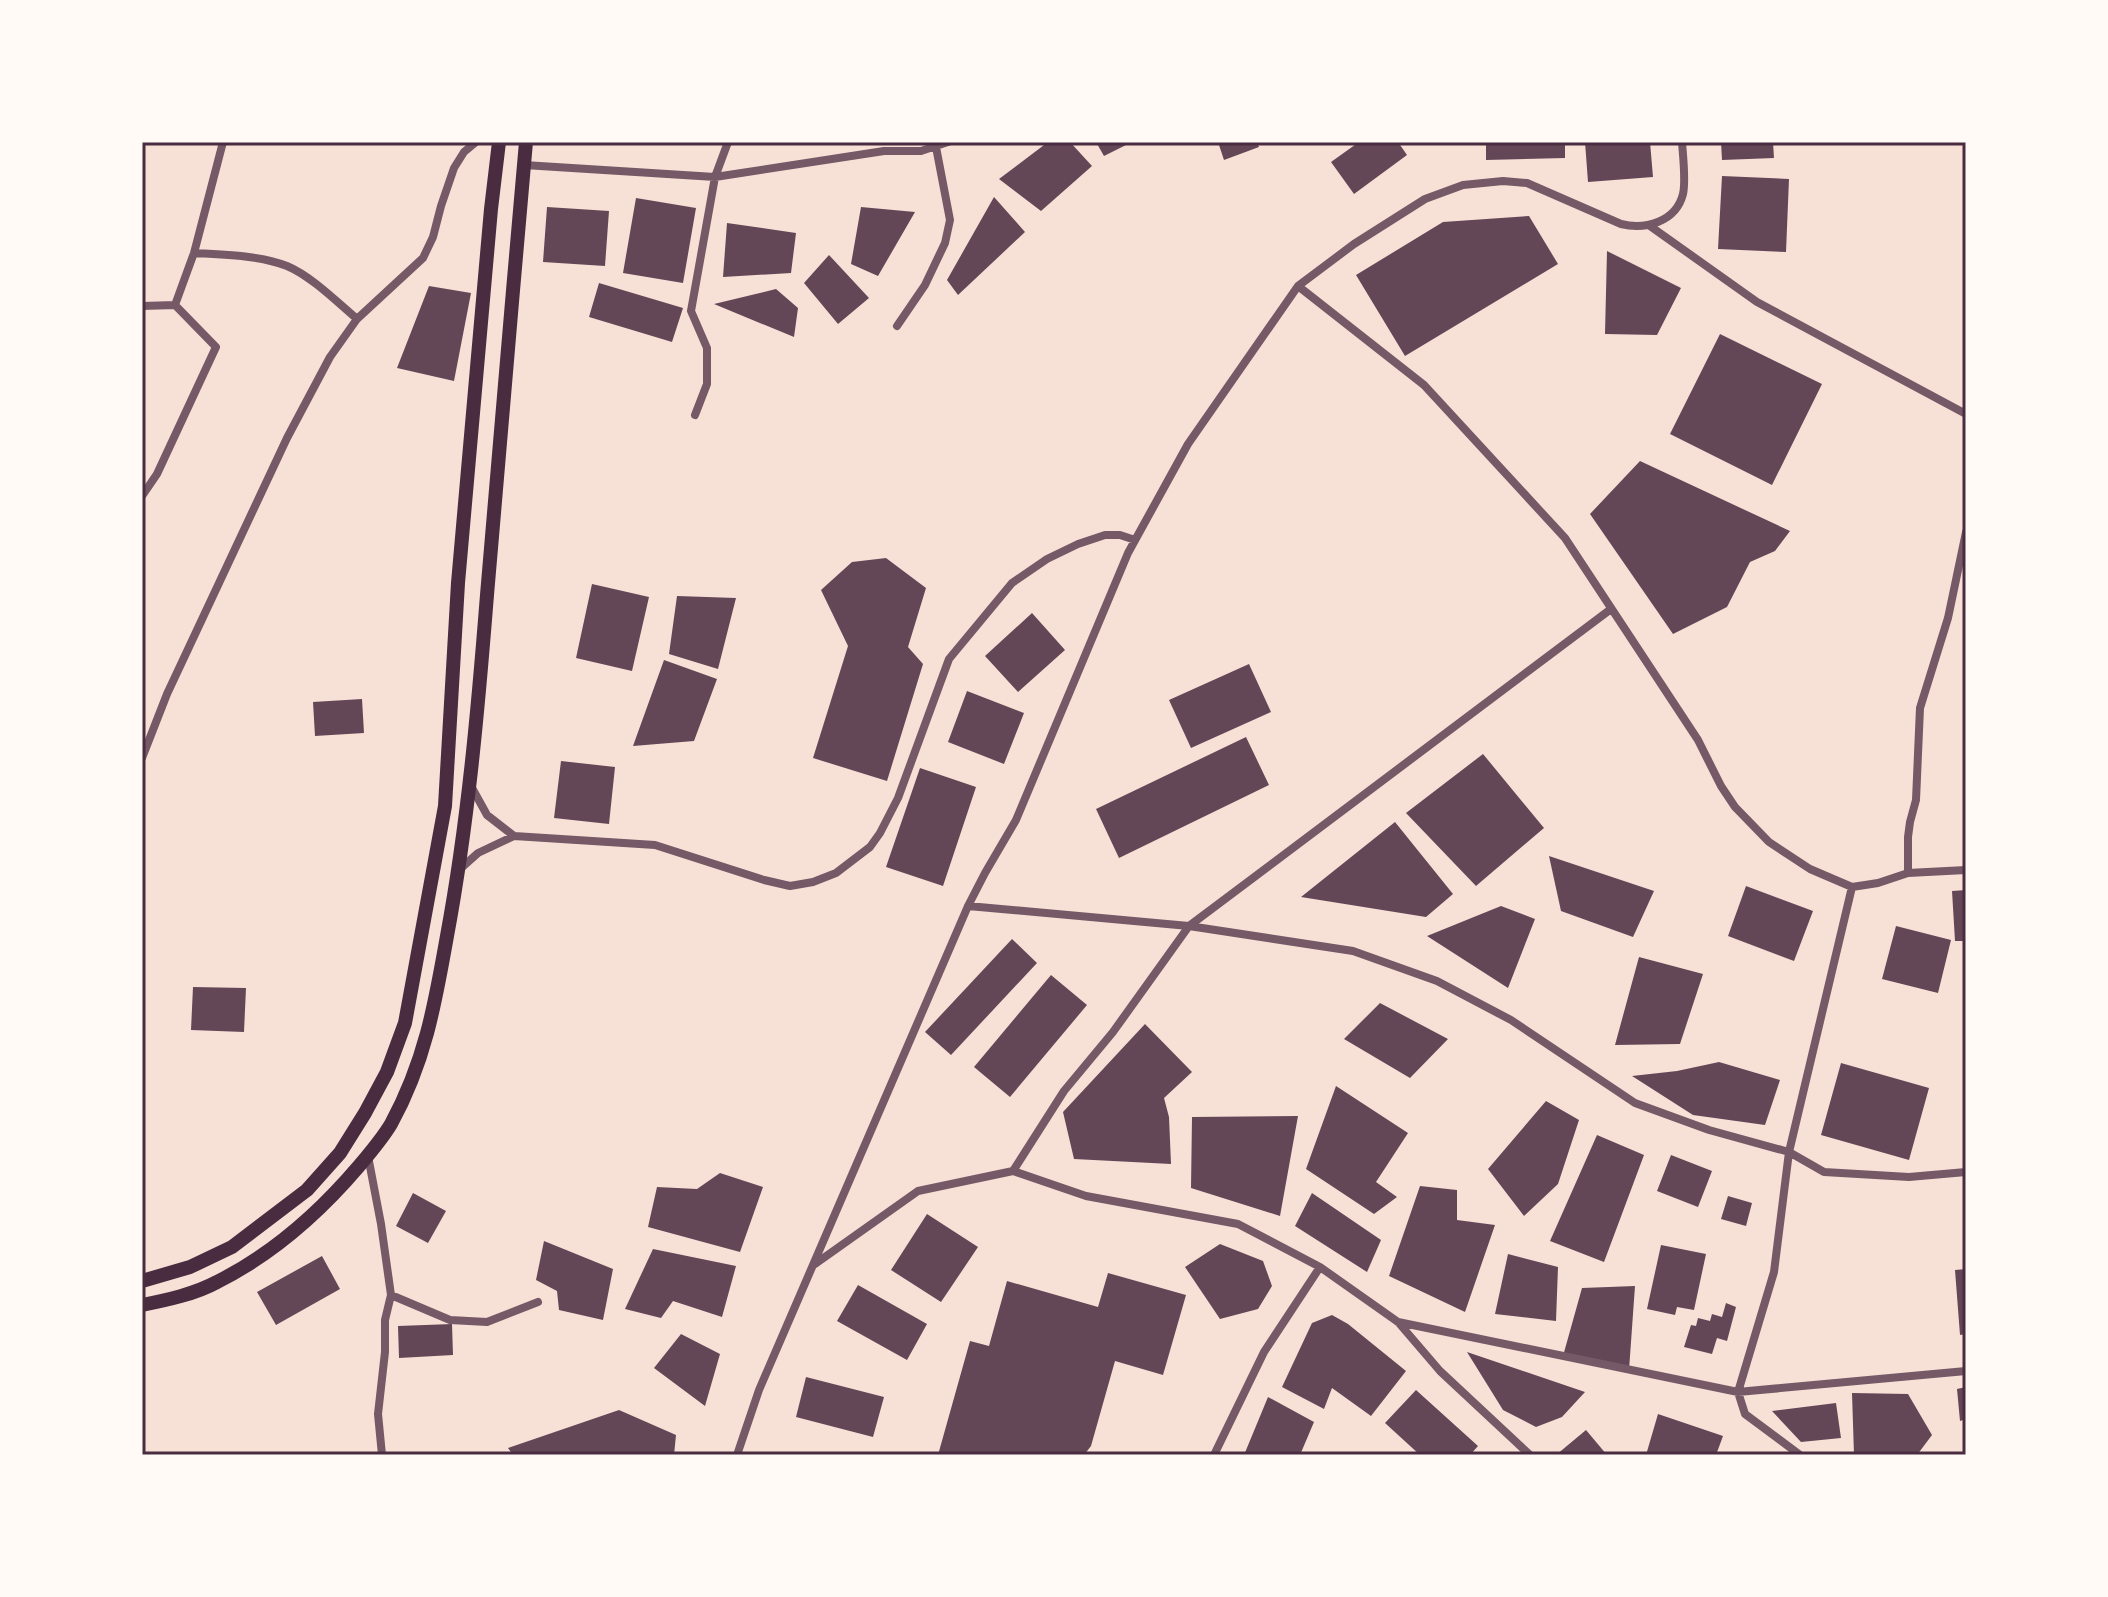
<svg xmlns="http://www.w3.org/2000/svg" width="2108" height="1597" viewBox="0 0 2108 1597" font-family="Karla,sans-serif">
<rect width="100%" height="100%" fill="#f7e1d7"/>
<!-- building -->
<path fill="#644757" d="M1048 142H1070L1092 166 1041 211 999 179Z
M1096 142H1132L1104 156Z
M1218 142H1257L1259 147 1224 160Z
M1359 142H1398L1407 155 1354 194 1331 162Z
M1486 142H1565V158L1486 160Z
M1585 142H1650L1653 177 1588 182Z
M1721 142H1773L1774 158 1722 160Z
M1722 176 1789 179 1786 252 1718 249Z
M994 197 1025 232 958 295 947 280Z
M636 198 696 208 683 283 623 273Z
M547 207 609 211 605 266 543 262Z
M861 207 915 212 878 276 851 264Z
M1529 216 1558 264 1405 356 1356 275 1443 222Z
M727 223 796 233 791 273 723 277Z
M1607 251 1681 288 1657 335 1605 334Z
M829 255 869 298 838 324 804 283Z
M599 283 683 308 672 342 589 317Z
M429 286 471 293 454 381 397 368Z
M776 289 798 308 794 337 714 304Z
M1720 334 1822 384 1772 485 1670 434Z
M1640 461 1790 531 1775 551 1750 562 1727 607 1673 634 1590 514Z
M886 558 926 588 908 647 923 664 887 781 813 758 848 646 821 590 852 562Z
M592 584 649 597 632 671 576 658Z
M677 596 736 598 718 669 669 654Z
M1032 613 1065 650 1018 692 985 656Z
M664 660 717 679 694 741 633 746Z
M1249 664 1271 712 1191 748 1169 700Z
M967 691 1024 713 1004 764 948 742Z
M362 699 364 733 315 736 313 702Z
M1246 737 1269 785 1119 858 1096 809Z
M1483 754 1544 828 1476 886 1406 813Z
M561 761 615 767 609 824 554 818Z
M920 768 976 787 943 886 886 867Z
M1395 822 1453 894 1426 917 1301 897Z
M1549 856 1654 891 1633 937 1561 911Z
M1746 886 1813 911 1794 961 1728 936Z
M1966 890V941H1955L1952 891Z
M1501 906 1535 919 1508 988 1427 936Z
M1896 926 1951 940 1938 993 1882 979Z
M1012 939 1037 963 951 1055 925 1032Z
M1639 957 1703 974 1680 1044 1615 1045Z
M1051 975 1087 1005 1010 1097 974 1067Z
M193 987 246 988 244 1032 191 1030Z
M1380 1003 1448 1039 1410 1078 1344 1039Z
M1145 1024 1192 1072 1164 1098 1169 1117 1171 1164 1074 1159 1063 1112Z
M1719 1062 1780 1080 1765 1125 1693 1115 1632 1076 1677 1071Z
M1841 1063 1929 1088 1909 1160 1821 1135Z
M1336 1086 1408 1133 1376 1182 1397 1197 1374 1214 1306 1169Z
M1546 1101 1579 1120 1558 1184 1524 1216 1488 1169Z
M1298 1116 1280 1216 1191 1188 1192 1117Z
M1597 1135 1644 1155 1604 1262 1550 1241Z
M1671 1155 1712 1171 1698 1207 1657 1191Z
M720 1173 763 1187 740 1252 648 1227 657 1187 697 1189Z
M1420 1186 1457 1190V1220L1495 1225 1465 1312 1389 1276Z
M413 1193 446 1211 428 1243 396 1226Z
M1312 1193 1381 1240 1367 1272 1295 1226Z
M1728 1196 1752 1203 1746 1226 1721 1219Z
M927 1214 978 1247 941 1302 891 1270Z
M544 1241 613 1269 603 1320 559 1310 557 1291 536 1280Z
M1220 1244 1263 1261 1272 1286 1258 1309 1220 1319 1185 1267Z
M1661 1245 1706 1254 1694 1310 1677 1307 1675 1315 1647 1309Z
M653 1249 736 1266 722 1317 673 1301 661 1318 625 1309Z
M1508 1254 1558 1267 1556 1321 1495 1314Z
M322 1256 340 1289 276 1325 257 1292Z
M1966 1269V1334L1960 1335 1955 1270Z
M1108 1273 1186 1295 1163 1375 1115 1361 1091 1446 1084 1455H1036L1026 1452 1025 1455H938L970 1341 989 1346 1007 1281 1098 1307Z
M858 1285 927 1324 907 1360 837 1321Z
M1635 1286 1629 1370 1563 1356 1582 1288Z
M1726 1303 1736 1307 1727 1341 1717 1338 1712 1354 1684 1347 1691 1325 1696 1326 1698 1318 1710 1321 1712 1314 1722 1317Z
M1332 1315 1348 1324 1406 1371 1371 1416 1332 1388 1324 1409 1282 1387 1312 1323Z
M452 1324 453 1355 399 1358 398 1326Z
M681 1334 720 1354 705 1406 654 1368Z
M1467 1352 1585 1392 1562 1417 1536 1427 1503 1410Z
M806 1377 884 1397 873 1437 796 1417Z
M1966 1387V1419L1960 1421 1957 1389Z
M1416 1390 1478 1446 1470 1455H1420L1385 1423Z
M1852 1393 1908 1394 1932 1435 1917 1455H1854Z
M1268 1397 1314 1422 1300 1455H1244Z
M1836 1403 1841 1438 1801 1442 1772 1411Z
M619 1410 676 1435 674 1455H513L508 1448Z
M1658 1414 1723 1436 1716 1455H1646Z
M1586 1430 1607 1455H1556Z"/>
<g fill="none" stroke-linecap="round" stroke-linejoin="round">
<!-- minor -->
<path stroke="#755966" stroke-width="8" d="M524 165 715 177 884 151H921L948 142
M1650 226 1757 302 1966 414
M194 253C225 255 258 255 287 266 311 276 337 302 357 319
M1298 286 1424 385 1565 538 1698 740 1721 786 1735 807 1769 842 1810 869 1852 887 1878 883 1908 873 1966 870
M175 305 194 253 223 142
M142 306 175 305 216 347 157 474 142 496
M897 326 925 285 945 243 950 220 936 147
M695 415 707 384V348L691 311 715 177 728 142
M142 758 167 694 287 438 330 357 357 319 423 258 433 237 441 206 454 168 464 152 476 142
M471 786 487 815 514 836
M459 870 478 853 514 836 655 845 764 880 790 886 813 882 836 873 870 847 880 833 898 798 949 659 1012 583 1047 559 1078 544 1105 535H1120L1135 540
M1908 873V837L1910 822 1916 800 1920 708 1948 618 1966 532
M968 906 1189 926 1353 951 1437 981 1511 1020 1635 1103 1709 1130 1789 1152 1824 1172 1909 1177 1966 1172
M368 1156 381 1224 391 1295 385 1320V1352L378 1414 382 1455
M1013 1171 1064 1091 1113 1032 1189 926 1611 609
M1013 1171 1086 1196 1238 1224 1320 1267 1398 1322 1440 1371 1530 1455
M815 1264 918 1191 1013 1171
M391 1295 450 1320 487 1322 538 1302
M1398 1322 1738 1392 1966 1371
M737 1455 759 1390 968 906 985 873 1016 820 1128 553 1188 444 1298 286 1354 244 1425 199 1463 185 1503 181 1527 183 1621 224C1645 230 1676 222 1683 194 1686 181 1683 156 1682 142
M1214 1455 1264 1352 1320 1267
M1800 1455 1745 1414 1738 1392 1774 1272 1789 1152 1852 887"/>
<!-- secondary -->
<path stroke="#4a2c40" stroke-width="14" d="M142 1281 190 1267 232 1247 307 1190 340 1153 365 1113 387 1072 405 1023 445 806 458 583 491 209 499 142
M142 1305C167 1300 195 1294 217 1282 273 1254 319 1213 359 1166 370 1153 382 1139 391 1124 425 1062 435 1004 447 936 468 823 478 709 487 595 499 444 513 293 526 142"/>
</g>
<!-- border -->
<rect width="2108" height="1597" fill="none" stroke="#fffaf5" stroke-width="288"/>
<rect x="144" y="144" width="1820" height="1309" fill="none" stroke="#4a2c40" stroke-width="3"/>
</svg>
